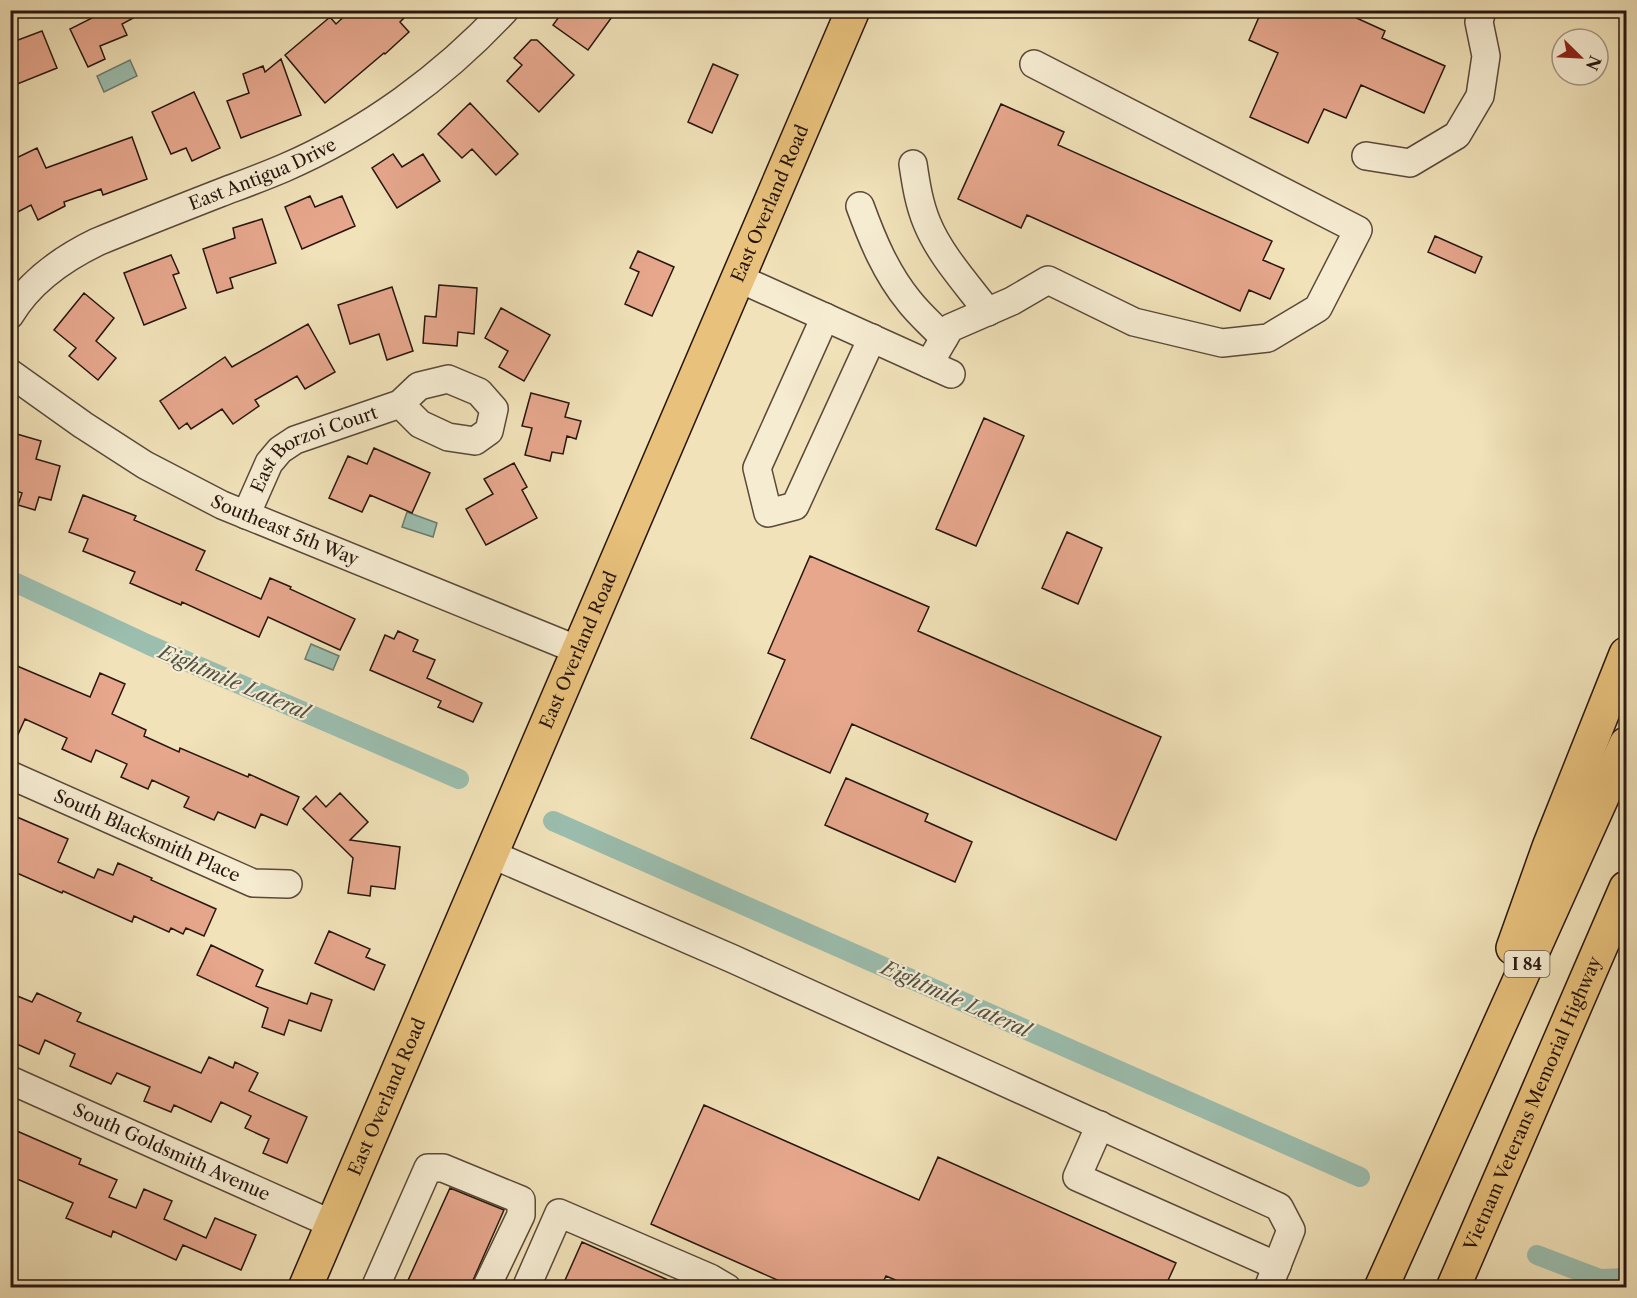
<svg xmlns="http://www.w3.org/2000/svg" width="1637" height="1298" viewBox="0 0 1637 1298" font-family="'Libre Caslon Text',serif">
<rect width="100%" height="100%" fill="#f1e2b9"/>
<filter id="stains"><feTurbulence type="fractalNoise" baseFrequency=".00333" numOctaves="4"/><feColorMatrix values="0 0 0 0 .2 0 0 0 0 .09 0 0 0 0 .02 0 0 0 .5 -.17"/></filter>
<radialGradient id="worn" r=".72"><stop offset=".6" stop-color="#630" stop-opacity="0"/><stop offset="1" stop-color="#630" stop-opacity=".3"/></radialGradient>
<!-- water -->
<path fill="#9bbeaf" stroke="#6d7b6f" stroke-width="1.5" d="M130 60 137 76 104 92 97 76Z
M407 512 437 523 433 537 402 527Z
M311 644 339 656 333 670 305 659Z"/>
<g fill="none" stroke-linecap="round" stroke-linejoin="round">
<!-- canal -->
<path stroke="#9bbeaf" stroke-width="20" d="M10 580 149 645 459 779
M553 821 1360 1177
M1537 1255 1600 1279 1626 1278"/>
</g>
<!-- building -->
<path fill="#e6a78d" stroke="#28160e" stroke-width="1.5" d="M93 10H148L122 24 127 35 100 46 105 59 88 67 70 29 96 16Z
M351 10H412L400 22 409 32 385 54 384 53 325 103 285 55 330 17 336 24Z
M564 10H617L588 50 553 25Z
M1262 10H1339L1385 31 1382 38 1445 66 1424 113 1361 85 1346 118 1324 109 1308 143 1250 117 1278 53 1249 40Z
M42 31 57 68 10 87V43Z
M531 40H537L574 75 539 112 507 81 522 65 514 58Z
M281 59 301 115 241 138 227 101 249 93 243 74 263 66 265 72Z
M713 64 738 75 712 133 688 122Z
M194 92 220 148 192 161 186 148 171 154 152 112Z
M470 103 518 154 496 175 472 149 462 158 438 134Z
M1001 104 1064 132 1058 145 1272 241 1263 260 1284 269 1270 299 1249 290 1240 311 1027 215 1021 228 958 199Z
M132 137 147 179 103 195 101 189 64 202 65 206 38 220 31 205 10 216V161L37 148 46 168Z
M393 154 402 167 423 154 440 181 397 208 372 168Z
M310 196 315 207 342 196 355 226 302 249 285 207Z
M262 219 276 263 230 278 233 288 217 293 203 249 235 238 233 228Z
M1435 236 1482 257 1475 273 1428 252Z
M638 251 674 267 652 316 625 304 639 272 630 268Z
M171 255 179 273 173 275 186 308 144 325 124 273Z
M439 285 477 288 474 334 458 332 457 346 423 343 425 316 436 317Z
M392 287 413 351 387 360 379 334 350 344 338 305Z
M84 293 114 318 96 341 116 358 98 380 69 356 76 348 54 330Z
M501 308 550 335 524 381 499 367 508 351 485 338Z
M308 324 335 372 305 389 297 376 255 400 259 406 233 424 222 409 191 429 187 423 179 429 160 401 225 357 232 367Z
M531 393 569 403 565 417 581 421 576 439 567 436 563 454 552 452 550 461 525 455 532 428 522 426Z
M984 418 1024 436 976 546 936 529Z
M10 432 41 441 36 459 60 466 51 500 39 497 35 510 18 505 22 493 10 489Z
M374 448 430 473 412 513 370 495 362 512 329 498 348 456 367 464Z
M514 463 527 487 522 490 537 518 486 545 466 509 493 494 484 479Z
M83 495 136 516 134 520 205 551 196 570 261 599 270 578 291 587 290 589 355 619 340 650 268 617 259 637 182 602 181 605 130 583 135 572 83 551 88 539 69 532Z
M1067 532 1102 548 1078 604 1042 588Z
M810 556 929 607 918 631 1161 737 1116 840 852 724 830 773 751 738 785 660 768 653Z
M398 631 418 640 413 651 435 660 427 678 482 703 473 722 438 707 441 701 370 670 385 635 394 639Z
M10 663 90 697 100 673 125 684 112 714 146 730 144 736 179 752 180 748 248 777 249 774 299 797 287 825 261 814 255 828 218 812 214 820 184 807 189 797 152 780 148 789 121 777 127 764 96 750 91 762 62 749 67 738 25 719 10 752Z
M846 778 928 814 925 821 972 842 955 882 825 825Z
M340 793 368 822 350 840 400 847 395 889 371 886 370 896 348 893 353 858 303 809 316 796 326 807Z
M10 814 68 839 58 862 94 878 98 869 113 875 118 863 152 878 151 880 216 909 204 936 186 928 183 934 171 928 169 932 134 916 132 922 63 891 62 893 10 870Z
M329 931 370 949 366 957 385 965 374 990 315 963Z
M211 945 263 970 256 986 307 1004 311 993 332 1000 321 1031 289 1020 284 1035 262 1027 268 1008 197 975Z
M10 993 32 1002 37 993 81 1013 77 1021 201 1073 209 1057 233 1068 235 1062 258 1073 249 1091 307 1117 287 1163 263 1153 269 1139 245 1128 251 1116 221 1102 211 1122 174 1105 171 1112 144 1101 150 1087 117 1073 111 1084 70 1066 75 1054 45 1040 39 1054 10 1041Z
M704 1105 919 1200 938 1157 1176 1263 1165 1287H912L886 1276 881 1287H793L651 1224Z
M10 1128 81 1159 79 1164 117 1180 109 1197 136 1208 144 1189 172 1201 164 1219 206 1238 215 1218 256 1235 241 1270 183 1245 176 1260 113 1231 111 1237 66 1218 73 1203 10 1176Z
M450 1188 504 1210 470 1287H405Z
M582 1242 684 1287H562Z"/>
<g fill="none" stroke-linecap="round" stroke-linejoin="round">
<defs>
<g id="minor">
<path d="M1366 156 1410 163 1457 135 1480 96 1486 56 1479 22 1482 10"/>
<path d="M913 164C916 184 919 204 927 223 940 255 967 284 988 312"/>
<path d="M860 206C872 239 886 273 909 301 919 314 933 326 944 338"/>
<path d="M738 278 951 374"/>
<path id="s1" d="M10 315C30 281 62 259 97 242 138 225 179 209 220 193 241 185 263 177 284 168 367 132 443 77 505 10"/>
<path d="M825 317 757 468 768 513 795 506 872 338"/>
<path d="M929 364 950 328 1012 301 1048 280 1134 322 1222 343 1268 338 1318 308 1358 230 1034 64"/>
<path id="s2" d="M10 373 83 425 145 465 222 505 578 650"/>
<path id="s3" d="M246 515 269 463 280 450 295 440 400 404 420 424 448 437 475 441 489 431 494 409 479 392 448 379 419 386 400 404"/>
<path id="s4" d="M10 775 253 883 288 884"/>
<path d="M491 854 733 959 1279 1207 1291 1230 1268 1288"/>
<path id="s5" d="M10 1080 332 1224"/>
<path d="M1100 1125 1077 1177 1277 1266"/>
<path d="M375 1288 428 1168H443L521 1200V1215L486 1288"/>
<path d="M526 1288 559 1213 710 1278 727 1288"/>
</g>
<g id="major">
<path id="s6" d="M305 1288 853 10"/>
</g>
<g id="highway">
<path d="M1513 948 1549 847 1626 654"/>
<path d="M1381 1288 1626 744"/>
<path id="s7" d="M1453 1288 1626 888"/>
</g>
</defs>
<!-- minor casing -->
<use href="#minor" stroke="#5a4939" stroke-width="30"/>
<!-- major casing -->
<use href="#major" stroke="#28160e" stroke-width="36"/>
<!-- highway casing -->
<use href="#highway" stroke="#28160e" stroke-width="36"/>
<!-- minor -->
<use href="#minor" stroke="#f6ecd2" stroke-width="27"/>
<!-- major -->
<use href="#major" stroke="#e8c17c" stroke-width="33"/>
<!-- highway -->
<use href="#highway" stroke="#e8c17c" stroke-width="33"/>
</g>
<g text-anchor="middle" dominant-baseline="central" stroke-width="4.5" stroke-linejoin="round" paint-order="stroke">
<!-- shield labels -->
<rect fill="#f6ecd2" stroke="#665649" stroke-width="1.5" x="1504.5" y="951" width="45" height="26" rx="4.5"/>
<g font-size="16" font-weight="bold" fill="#28160e">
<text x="1527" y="964">I 84</text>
</g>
<!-- street labels -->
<g font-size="18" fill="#28160e" stroke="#f6ecd2">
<text stroke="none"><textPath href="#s1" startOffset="294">East Antigua Drive</textPath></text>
<text stroke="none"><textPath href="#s6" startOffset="1180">East Overland Road</textPath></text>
<text stroke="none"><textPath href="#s3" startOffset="102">East Borzoi Court</textPath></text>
<text stroke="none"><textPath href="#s2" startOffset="318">Southeast 5th Way</textPath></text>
<text stroke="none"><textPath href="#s6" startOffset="694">East Overland Road</textPath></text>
<text stroke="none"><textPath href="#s4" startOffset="150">South Blacksmith Place</textPath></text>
<text stroke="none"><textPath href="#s6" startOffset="208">East Overland Road</textPath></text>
<text stroke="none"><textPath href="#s7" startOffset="201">Vietnam Veterans Memorial Highway</textPath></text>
<text stroke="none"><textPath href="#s5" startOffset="177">South Goldsmith Avenue</textPath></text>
</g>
<!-- water labels -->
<g font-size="20" font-style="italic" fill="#505146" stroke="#f6ecd2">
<text transform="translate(234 682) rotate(23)">Eightmile Lateral</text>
<text transform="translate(956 999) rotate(24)">Eightmile Lateral</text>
</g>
</g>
<!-- margin -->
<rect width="1637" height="1298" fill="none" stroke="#f1e2b9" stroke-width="36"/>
<rect x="12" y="12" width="1613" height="1274" fill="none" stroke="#28160e" stroke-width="3"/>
<rect x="18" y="18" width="1601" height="1262" fill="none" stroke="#28160e" stroke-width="1.5"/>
<!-- north arrow -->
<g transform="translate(1580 57) rotate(114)"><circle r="28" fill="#f6ecd2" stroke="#a49684" stroke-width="1.5"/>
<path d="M0-4.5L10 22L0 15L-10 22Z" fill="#8f2418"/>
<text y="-9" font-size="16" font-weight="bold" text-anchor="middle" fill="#28160e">N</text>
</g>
<rect width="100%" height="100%" filter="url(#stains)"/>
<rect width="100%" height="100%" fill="url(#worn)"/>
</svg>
